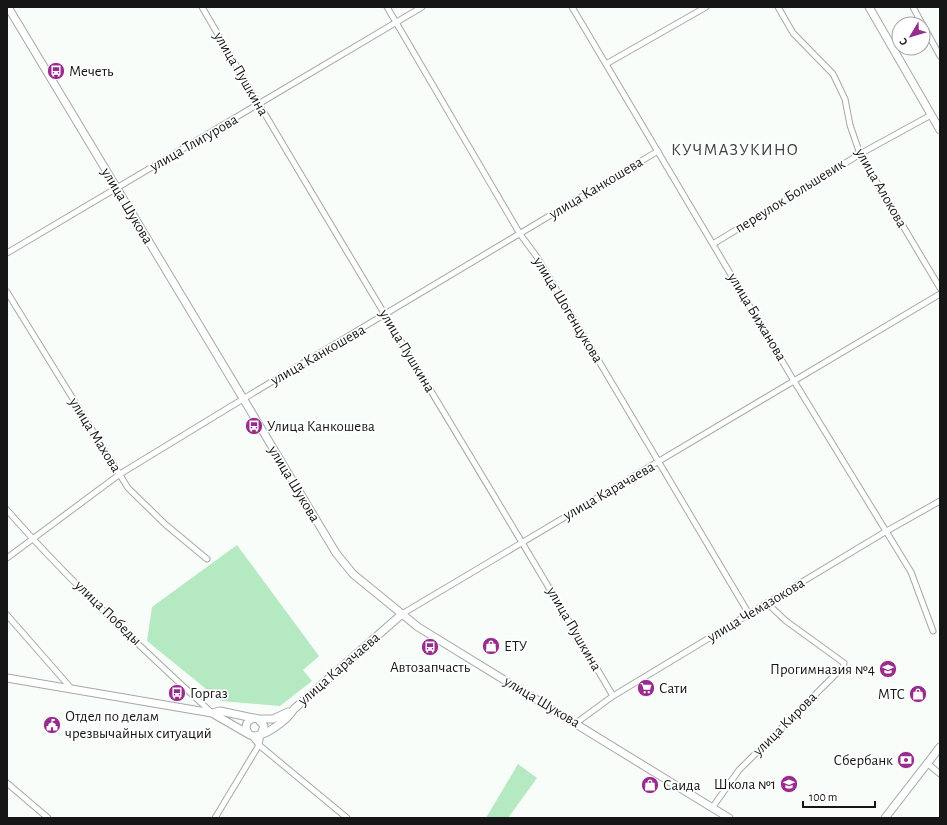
<svg xmlns="http://www.w3.org/2000/svg" width="947" height="825" viewBox="0 0 947 825" font-family="'Alegreya Sans',sans-serif">
<rect width="100%" height="100%" fill="#f8fdf9"/>
<!-- green -->
<path fill="#b4e9c2" d="M237 545 319 656 303 670 312 681 280 706 221 701 147 641 152 607Z
M518 764 537 778 508 818H486Z"/>
<g fill="none" stroke-linecap="round" stroke-linejoin="round">
<defs>
<path id="street" d="M202 7C336 238 478 465 613 696
M387 7 520 234 537 257 749 614
M572 7 794 381 911 572 933 631
M778 7 793 33 833 74 845 99 850 125 860 154 940 288
M913 7 922 24
M923 25 940 56
M606 64 706 7
M713 244 860 154 931 115
M7 253 422 7
M7 292 128 488 166 525 207 559
M7 510C70 582 142 648 212 713
M7 558 120 474 243 399 658 151
M402 614 940 294
M7 615 70 687
M576 723 613 696 885 532 940 501
M251 735 259 745 347 818
M927 763 940 774
M7 783 48 818
M712 808 739 770 843 667 844 663 786 621 767 603
M215 818 259 745 261 734"/>
<path id="secondary" d="M8 7 336 553 353 574 418 627 729 818
M869 7 940 130
M7 678 212 713 250 735C262 740 287 720 294 709L402 614
M212 713 220 711 258 719 264 726 261 734
M258 719H273L288 712
M249 734C243 727 247 719 255 718
M885 818 940 747"/>
</defs>
<!-- street casing -->
<use href="#street" stroke="#a5a9a6" stroke-width="7"/>
<!-- secondary casing -->
<use href="#secondary" stroke="#a5a9a6" stroke-width="9"/>
<!-- street -->
<use href="#street" stroke="#fff" stroke-width="5"/>
<!-- secondary -->
<use href="#secondary" stroke="#fff" stroke-width="7"/>
</g>
<!-- icons -->
<defs>
<symbol id="bus-disc" viewBox="-11 -11 22 22"><circle r="9.5" fill="#982c8d" stroke="#fff"/><path d="M-5-6H5V4H4V6H2V4H-2V6H-4V4H-5ZM-3.5-4V0h7V-4ZM-3.5 1.2v1.5H-2V1.2ZM2 1.2v1.5H3.5V1.2Z" fill="#fff"/></symbol>
<symbol id="shop-disc" viewBox="-11 -11 22 22"><circle r="9.5" fill="#982c8d" stroke="#fff"/><path d="M-5-2.5h2.3a2.7 3.5 0 0 1 5.4 0H5L5.5 6h-11ZM-1.5-2.5h3a1.5 2.3 0 0 0-3 0Z" fill="#fff"/></symbol>
<symbol id="school-disc" viewBox="-11 -11 22 22"><circle r="9.5" fill="#982c8d" stroke="#fff"/><path d="M0-5L7-2L0 1L-7-2ZM-4 1L0 2.5L4 1V4Q0 6-4 4Z" fill="#fff"/></symbol>
<symbol id="supermarket-disc" viewBox="-11 -11 22 22"><circle r="9.5" fill="#982c8d" stroke="#fff"/><path d="M-6-5.5h2.5l.6 2H6L4.5 2H-2.5L-4.4-4H-6ZM-1.5 3.2a1.3 1.3 0 1 0 .1 0ZM3 3.2a1.3 1.3 0 1 0 .1 0Z" fill="#fff"/></symbol>
<symbol id="civic-disc" viewBox="-11 -11 22 22"><circle r="9.5" fill="#982c8d" stroke="#fff"/><path d="M-.6-6.5H3V-4.5H.6V-3L4-1V1h2V6H-6V1h2V-1L-.6-3ZM-1.2 2.5V6h2.4V2.5Z" fill="#fff"/></symbol>
<symbol id="bank-disc" viewBox="-11 -11 22 22"><circle r="9.5" fill="#982c8d" stroke="#fff"/><path d="M-6-4H6V4H-6ZM0-2.3a2.3 2.3 0 1 0 0 4.6a2.3 2.3 0 1 0 0-4.6Z" fill="#fff"/></symbol>
</defs>
<g fill-rule="evenodd">
<use href="#bus-disc" x="46" y="61" width="20" height="20"/>
<use href="#bus-disc" x="244" y="416" width="20" height="20"/>
<use href="#shop-disc" x="481" y="636" width="20" height="20"/>
<use href="#bus-disc" x="420" y="637" width="20" height="20"/>
<use href="#school-disc" x="878" y="659" width="20" height="20"/>
<use href="#supermarket-disc" x="636" y="678" width="20" height="20"/>
<use href="#bus-disc" x="167" y="683" width="20" height="20"/>
<use href="#shop-disc" x="908" y="684" width="20" height="20"/>
<use href="#civic-disc" x="42" y="715" width="20" height="20"/>
<use href="#bank-disc" x="896" y="750" width="20" height="20"/>
<use href="#school-disc" x="779" y="774" width="20" height="20"/>
<use href="#shop-disc" x="640" y="775" width="20" height="20"/>
</g>
<g text-anchor="middle" dominant-baseline="central" stroke-width="3.5" stroke-linejoin="round" paint-order="stroke">
<!-- poi labels -->
<g font-size="15" fill="#151615" stroke="#fff" text-anchor="start">
<text x="69" y="71">Мечеть</text>
<text x="267" y="426">Улица Канкошева</text>
<text x="504" y="646">ЕТУ</text>
<text x="430" y="667" text-anchor="middle">Автозапчасть</text>
<text x="875" y="669" text-anchor="end">Прогимназия №4</text>
<text x="659" y="688">Сати</text>
<text x="190" y="693">Горгаз</text>
<text x="905" y="694" text-anchor="end">МТС</text>
<text x="65" y="716">Отдел по делам<tspan x="65" dy="17">чрезвычайных ситуаций</tspan></text>
<text x="893" y="760" text-anchor="end">Сбербанк</text>
<text x="776" y="784" text-anchor="end">Школа №1</text>
<text x="663" y="785">Саида</text>
</g>
<!-- street labels -->
<g font-size="15" fill="#151615" stroke="#fff">
<text transform="translate(241 74) rotate(60)">улица Пушкина</text>
<text transform="translate(194 143) rotate(-30)">улица Тлигурова</text>
<text transform="translate(596 188) rotate(-31)">улица Канкошева</text>
<text transform="translate(881 188) rotate(60)">улица Алокова</text>
<text transform="translate(790 196) rotate(-32)">переулок Большевик</text>
<text transform="translate(127 206) rotate(59)">улица Шукова</text>
<text transform="translate(568 310) rotate(59)">улица Шогенцукова</text>
<text transform="translate(757 317) rotate(59)">улица Бижанова</text>
<text transform="translate(407 351) rotate(59)">улица Пушкина</text>
<text transform="translate(318 355) rotate(-30)">улица Канкошева</text>
<text transform="translate(95 435) rotate(58)">улица Махова</text>
<text transform="translate(294 484) rotate(59)">улица Шукова</text>
<text transform="translate(609 491) rotate(-30)">улица Карачаева</text>
<text transform="translate(756 610) rotate(-31)">улица Чемазокова</text>
<text transform="translate(108 613) rotate(44)">улица Победы</text>
<text transform="translate(574 629) rotate(60)">улица Пушкина</text>
<text transform="translate(339 669) rotate(-41)">улица Карачаева</text>
<text transform="translate(542 702) rotate(31)">улица Шукова</text>
<text transform="translate(785 724) rotate(-45)">улица Кирова</text>
</g>
<!-- quarter labels -->
<g font-size="17" letter-spacing="1" fill="#404341" stroke="#fff">
<text x="735" y="149">КУЧМАЗУКИНО</text>
</g>
</g>
<!-- border -->
<rect width="947" height="825" fill="none" stroke="#151615" stroke-width="16"/>
<!-- north arrow -->
<g transform="translate(911 36) rotate(232)"><circle r="19" fill="#ffffff" stroke="#a1a2a1"/>
<path d="M0-3L7 15L0 10L-7 15Z" fill="#982c8d"/>
<text y="-6" font-size="11" font-weight="bold" text-anchor="middle" fill="#151615">С</text>
</g>
<!-- scale -->
<path d="M803 801v6h72v-6" fill="none" stroke="#151615" stroke-width="2"/>
<text x="809" y="801" font-size="12" fill="#151615" stroke="#ffffff" stroke-width="3" paint-order="stroke">100 m</text>
</svg>
